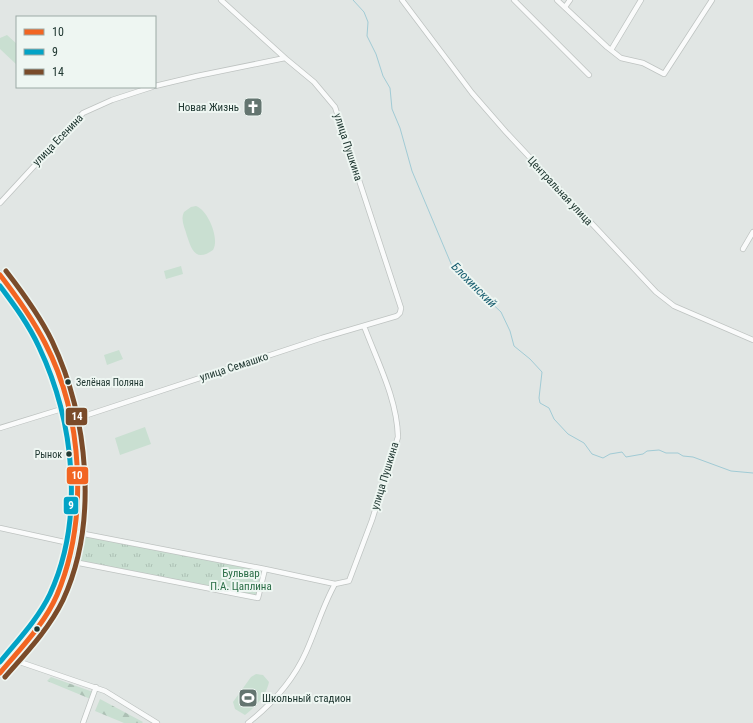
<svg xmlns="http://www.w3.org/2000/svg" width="753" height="723" viewBox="0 0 753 723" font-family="'Roboto Condensed',sans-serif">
<defs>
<pattern id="grass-tufts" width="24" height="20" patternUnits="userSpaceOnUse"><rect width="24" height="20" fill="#c9dfd1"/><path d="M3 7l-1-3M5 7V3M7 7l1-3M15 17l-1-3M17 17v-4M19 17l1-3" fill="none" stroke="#acc0b4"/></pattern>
<pattern id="forest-firs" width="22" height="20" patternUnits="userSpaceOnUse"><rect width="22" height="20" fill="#c9dfd1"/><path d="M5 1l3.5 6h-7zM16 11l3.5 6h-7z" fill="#acc0b4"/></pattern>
</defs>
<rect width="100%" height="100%" fill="#e1e6e4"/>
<!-- grass -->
<path fill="url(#grass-tufts)" d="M80 535 260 570 262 573 257 595 253 596 75 560 72 559 76 537Z"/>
<!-- forest -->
<path fill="url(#forest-firs)" d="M51 677 96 693 93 700 47 681Z
M100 699 143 722 142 723H124L95 711Z"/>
<!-- pitch -->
<path fill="#c9dfd1" d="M7 35 17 44V65L0 49V38Z
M196 206C208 210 220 239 213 250 196 262 192 251 187 236 185 228 180 220 184 212L191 207Z
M181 266 183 274 166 279 164 271Z
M119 350 123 359 107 365 104 355Z
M145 427 151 444 120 455 115 438Z
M256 674 263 675 269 682C266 696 256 706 245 715L235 709 233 702 251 677Z"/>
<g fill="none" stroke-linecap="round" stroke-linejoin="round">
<!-- stream -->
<path stroke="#a1cbd5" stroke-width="1" d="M353 0 364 12 368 22 367 36 376 54 383 76 390 88 392 109 400 128 412 171 452 266 501 312 510 331 514 346 530 359 542 372 539 398 540 403 549 408 554 419 568 434 584 443 592 454 603 458 610 454 622 452 626 457 643 454 647 451 659 450 666 453H678L683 456 693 457 731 471 753 473"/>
<defs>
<path id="minor" d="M402 0 472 93 506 132 656 292 674 306 753 340
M514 0 589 75
M557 0 607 47 621 58 643 63 664 74 712 0
M565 7 570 0
M611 50 641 0
M155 86 197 76 285 58
M0 203 83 113 112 100 152 87
M743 249 753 232
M72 420 322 338 397 316 400 313 401 308 335 107 314 82 285 58 221 0
M0 428 65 408
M0 528 69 543
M69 561 258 598 265 569 74 532
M265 569 335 584 349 581 372 520 398 437C397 398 377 361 364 326
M11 659 105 691 157 723
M83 723 96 687
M248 723C272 704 293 681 306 652 316 630 323 605 335 584"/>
<path id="major" d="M0 275C72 354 102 496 57 595 44 624 20 648 0 673
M0 282C51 338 78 424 74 500
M0 666 18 644"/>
</defs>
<!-- minor casing -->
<use href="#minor" stroke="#bec3c1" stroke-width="6"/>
<!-- major casing -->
<use href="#major" stroke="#bbc3c1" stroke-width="8"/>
<!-- minor -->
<use href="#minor" stroke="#fafbfb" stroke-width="4.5"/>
<!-- major -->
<use href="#major" stroke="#ccd3d1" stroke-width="5.5"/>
<defs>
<path id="bus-1" d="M0 275C17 297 32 318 45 343 83 416 89 519 57 595 44 625 20 649 0 673"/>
<path id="bus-2" d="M0 286C15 306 29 325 39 347 74 421 85 518 50 594 38 619 18 640 0 662"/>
<path id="bus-3" d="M5 677C26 653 49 629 63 600 99 522 88 417 52 341 40 316 23 293 6 271"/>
</defs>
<!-- bus-1 casing -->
<use href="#bus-1" stroke="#eef6f2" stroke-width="8"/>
<!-- bus-2 casing -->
<use href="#bus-2" stroke="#eef6f2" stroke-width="8"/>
<!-- bus-3 casing -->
<use href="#bus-3" stroke="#eef6f2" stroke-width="8"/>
<!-- bus-1 -->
<use href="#bus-1" stroke="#f26522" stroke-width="5"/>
<!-- bus-2 -->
<use href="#bus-2" stroke="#02a3c6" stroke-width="5"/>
<!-- bus-3 -->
<use href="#bus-3" stroke="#7a4b2a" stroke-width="5"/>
</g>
<!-- icons -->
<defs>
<symbol id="church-square" viewBox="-11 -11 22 22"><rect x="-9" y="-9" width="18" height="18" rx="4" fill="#647570" stroke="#eef6f2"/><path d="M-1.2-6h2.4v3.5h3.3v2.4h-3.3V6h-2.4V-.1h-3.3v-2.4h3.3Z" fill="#fff"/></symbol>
<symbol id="stadium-square" viewBox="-11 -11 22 22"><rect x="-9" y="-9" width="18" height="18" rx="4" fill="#647570" stroke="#eef6f2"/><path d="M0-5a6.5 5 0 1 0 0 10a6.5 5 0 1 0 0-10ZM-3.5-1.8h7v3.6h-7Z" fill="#fff"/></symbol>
</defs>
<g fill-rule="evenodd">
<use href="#church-square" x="242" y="96" width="22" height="22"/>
<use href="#stadium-square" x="237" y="687" width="22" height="22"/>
</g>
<!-- markers -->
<g fill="#203832" stroke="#eef6f2" stroke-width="1.5">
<circle cx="68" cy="382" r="3.5"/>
<circle cx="69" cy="454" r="3.5"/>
<circle cx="37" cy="629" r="3.5"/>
</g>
<g text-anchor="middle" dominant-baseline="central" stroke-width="4" stroke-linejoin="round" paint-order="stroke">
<!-- bus labels -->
<g font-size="10" fill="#203832" stroke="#eef6f2" text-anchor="start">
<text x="76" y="382">Зелёная Поляна</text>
<text x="62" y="454" text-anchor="end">Рынок</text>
</g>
<!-- poi labels -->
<g font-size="11" fill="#203832" stroke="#eef6f2" text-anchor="end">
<text x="239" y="107">Новая Жизнь</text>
<text x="262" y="698" text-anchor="start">Школьный стадион</text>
</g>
<!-- street labels -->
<g font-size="11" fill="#203832" stroke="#eef6f2">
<text transform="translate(58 140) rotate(-46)">улица Есенина</text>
<text transform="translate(348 147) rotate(72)">улица Пушкина</text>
<text transform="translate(560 191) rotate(47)">Центральная улица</text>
<text transform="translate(234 367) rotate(-18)">улица Семашко</text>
<text transform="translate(385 476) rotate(-73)">улица Пушкина</text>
</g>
<!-- park labels -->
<g font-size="11" fill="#2b6e47" stroke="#eef6f2">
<text x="241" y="573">Бульвар<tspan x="241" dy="13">П.А. Цаплина</tspan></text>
</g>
<!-- water labels -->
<g font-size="12" font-style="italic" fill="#1b6072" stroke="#eef6f2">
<text transform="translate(474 285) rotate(45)">Блохинский</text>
</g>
</g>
<g stroke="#eef6f2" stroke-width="1.5">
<rect x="65" y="407" width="23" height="19" rx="4" fill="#7a4b2a"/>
<rect x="66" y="466" width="23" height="19" rx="4" fill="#f26522"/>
<rect x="63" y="496" width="16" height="19" rx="4" fill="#02a3c6"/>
</g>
<g font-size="11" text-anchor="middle" font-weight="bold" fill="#fff">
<text x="77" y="420">14</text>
<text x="77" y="479">10</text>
<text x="71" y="509">9</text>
</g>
<!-- legend -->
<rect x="16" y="16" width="140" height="72" fill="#eef6f2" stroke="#9caaa5"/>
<rect x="24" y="29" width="20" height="6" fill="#f26522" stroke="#9caaa5"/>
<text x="52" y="36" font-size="12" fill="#203832">10</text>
<rect x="24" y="49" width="20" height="6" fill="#02a3c6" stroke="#9caaa5"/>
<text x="52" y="56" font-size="12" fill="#203832">9</text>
<rect x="24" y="69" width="20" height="6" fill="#7a4b2a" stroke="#9caaa5"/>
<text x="52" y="76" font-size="12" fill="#203832">14</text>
</svg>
